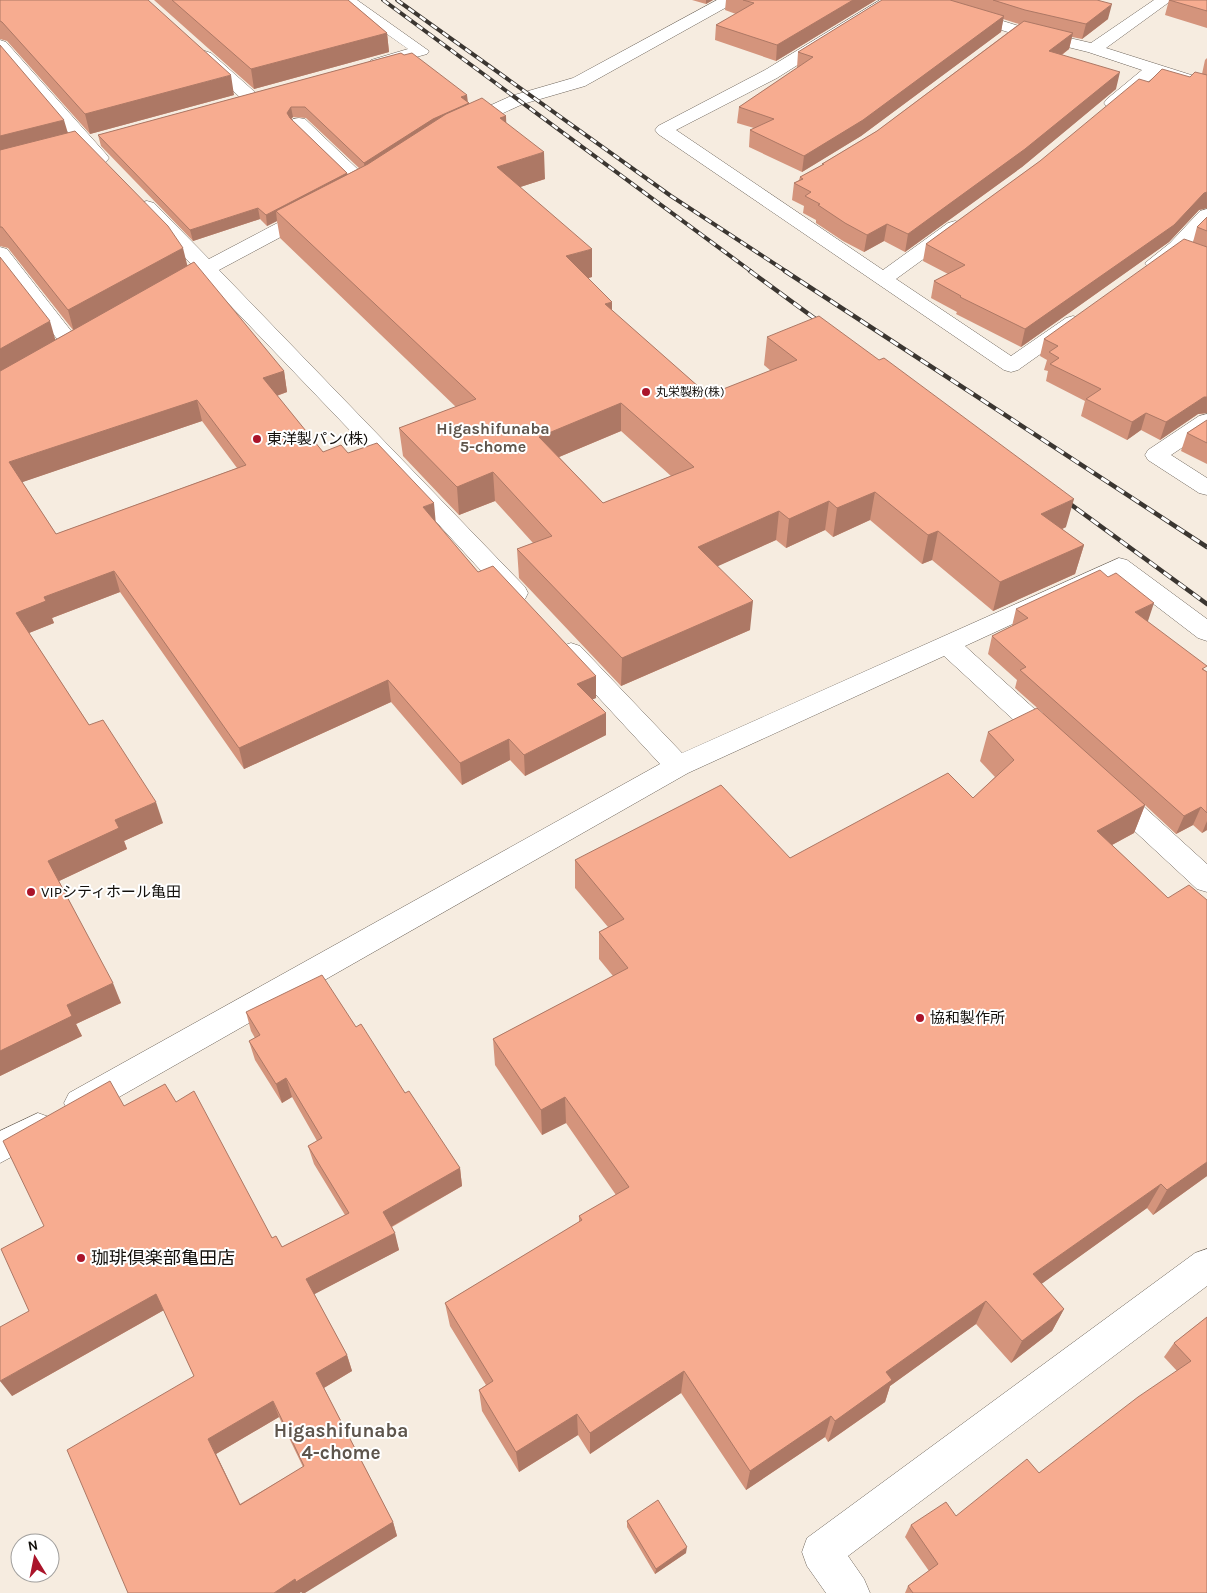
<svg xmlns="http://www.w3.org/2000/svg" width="1207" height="1593" viewBox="0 0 1207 1593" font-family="Karla,'Noto Sans JP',sans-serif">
<rect width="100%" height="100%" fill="#f6ece0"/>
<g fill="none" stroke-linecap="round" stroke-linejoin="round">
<defs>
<path id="minor" d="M339 0H357L429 51 427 54 377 68 371 66 369 63 371 60 408 49Z
M717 0H737L734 3 585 86 523 104 470 128 464 129 458 128 455 124 458 120 511 96 573 78Z
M880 0H899L896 3 777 78 676 130 883 270 948 223 955 221 962 223 964 227 962 231 896 279 1011 356 1066 318 1073 316 1080 318 1083 322 1080 326 1018 370 1011 372 1004 370 658 134 655 130 658 126 765 70Z
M912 0H936L1022 27 1091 43 1154 0H1172L1106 48 1207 80V91L1156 75 1119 107H1107L1104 103 1107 99 1142 70 1088 52 1011 33 915 3Z
M0 40 6 42 106 154 109 158 106 162 100 163 94 162 0 55Z
M205 51 211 53 257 94 259 98 257 102H245L199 59 197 56 199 53Z
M299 118 305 119 370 181 373 185 370 189 364 190 358 189 293 127 290 123 293 119Z
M147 201 154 203 209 259 306 208 313 206 320 208 322 212 320 216 219 270 525 587 528 593 525 599 516 601 507 599 407 490 204 278 192 282 185 280 182 276 185 272 194 267 140 211 138 207 140 203Z
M1207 209V226C1194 240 1169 272 1148 267L1145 263 1170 243 1200 211Z
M0 247 7 249 79 341 82 345 79 349 72 351 65 349 0 266Z
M1207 414V431L1171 455 1207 478V495L1199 493 1148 460 1145 455 1148 450 1199 416Z
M1119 558 1127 560 1207 619V641L1198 638 1117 576 965 646 1060 732 1064 739 1060 746 1051 749 1042 746 944 656 688 773 91 1113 80 1117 69 1113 64 1103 69 1093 660 764 562 658 558 652 562 646 571 643 580 646 682 753Z
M1111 783 1121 786 1207 864V892L1197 889 1101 800 1097 793 1101 786Z
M38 1113 49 1117 54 1127 49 1137 0 1163V1131Z
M1207 1249V1286L848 1556 864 1579 870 1593H826L807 1566 802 1552 807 1538 1195 1253Z"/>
</defs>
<!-- minor casing -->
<use href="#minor" stroke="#6e655b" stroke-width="1"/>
<!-- minor -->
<use href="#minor" fill="#fff" fill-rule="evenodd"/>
<defs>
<path id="rail-far1" d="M383 0 752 272
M397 0 671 196 787 272"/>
<path id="rail" d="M750 271 825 326
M785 271 1207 547
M1062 498 1207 604"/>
</defs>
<!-- rail-far1 casing -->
<use href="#rail-far1" stroke="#3b3631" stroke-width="4"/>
<!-- rail casing -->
<use href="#rail" stroke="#3b3631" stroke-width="4.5"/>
<!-- rail-far1 -->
<use href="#rail-far1" stroke="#fff" stroke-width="2.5" stroke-dasharray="7" stroke-linecap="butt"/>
<!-- rail -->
<use href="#rail" stroke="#fff" stroke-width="3" stroke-dasharray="9" stroke-linecap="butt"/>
</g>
<!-- wall -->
<path fill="#d4947c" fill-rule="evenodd" d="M0 0 234 95 90 134 7 41 0 39Z
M154 0H348L387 33 389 52 254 89Z
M692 0H713L706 4Z
M726 0H876L776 61 715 40 716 25 736 14 725 10Z
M882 0H1097L1108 19 1082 39 1072 37 1069 49 1062 55 1116 89 1022 167 905 252 884 241 864 252 843 241 816 223V220L803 213 804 206 792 200 794 183 799 180 800 177 822 165V164L877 131 1019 24 1003 19 1001 32 861 136 802 172 749 147 750 130 754 128 737 123 739 107 797 68 798 52Z
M1169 0H1207V28L1165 15Z
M0 45 68 133 187 265 284 371 287 392 277 396 323 452 348 453 436 523 478 572 596 676V698L592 699 606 713V735L525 776 510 760 462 785 391 702 244 769 120 592 52 618 54 623 29 633 89 725 163 823 124 841 127 849 59 881 121 1003 76 1024 82 1036 0 1076V257L55 340 73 330 8 248 0 246ZM202 421 237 468 56 534 22 482Z
M401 53 469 104 506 116V123L545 179 520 187 592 277 588 278 612 311 708 395 771 371 764 365 767 337 1066 527 1062 529 1084 545 1075 574 993 611 932 560 922 564 870 520 833 537 825 530 786 548 776 540 717 566 750 630 621 686 519 578 517 549 533 543 495 501 459 515 403 456 399 428 456 407 280 238 277 221 267 226 260 219 193 241 101 146 98 135ZM293 117 306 118 359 168 348 174 291 119ZM621 431 671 476 603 503 559 457Z
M1207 58V208L1199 210 1169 242 1021 347 956 314 957 312 931 298 934 281 948 274 923 261 926 244 1149 82 1190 77 1202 74 1205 60Z
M1207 217V413L1198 414 1160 440 1141 430 1127 440 1081 416 1085 401 1046 381 1048 371 1044 370 1047 360 1040 356 1044 339 1193 242 1197 227Z
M1207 420V464L1181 451 1187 433Z
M1016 609 1148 621H1147L1207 672V830L1202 833 1193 825 1176 834 1145 805 1134 833 1112 845 1168 898 1207 900V1176L1153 1215 1147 1208 1041 1284 1064 1309 1052 1331 1011 1363 976 1324 890 1386 885 1402 828 1442 825 1437 746 1490 681 1393 590 1454 578 1435 519 1472 482 1411 479 1390 486 1385 450 1326 445 1303 579 1222V1216L616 1195 566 1123 542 1135 495 1065 493 1039 613 976 599 959V932L608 927 575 888V860L790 858 973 798 995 777 980 761 988 732 1043 713 1015 688 1017 680 988 654 992 636 1012 626Z
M246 1012 356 1027 405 1093 460 1168 462 1186 392 1227 399 1250 314 1294 347 1355 352 1371 324 1388 393 1522 397 1536 301 1592 128 1593 194 1376 164 1310 12 1396 29 1311 44 1226 124 1106 176 1102 272 1238 282 1247 345 1215 314 1164 308 1146 317 1141 292 1097 282 1103 255 1060 249 1041 255 1038 251 1031ZM279 1417 303 1467 240 1504 216 1454Z
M1207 1317V1593H905L908 1586 929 1571 905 1537 911 1525 956 1516 1039 1473 1177 1371 1164 1357 1174 1343Z
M627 1521 686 1553 655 1574 627 1527Z"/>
<!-- shaded-wall -->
<path fill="#ad7865" d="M706 0H713L706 4Z
M853 0H876L776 61 777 45Z
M1112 4 1108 19 1082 39 1086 24Z
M1004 16 1001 32 861 136 802 172 804 156Z
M387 33 389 52 254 89 251 69Z
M1073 33 1069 49 1045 67 1049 51Z
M1120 72 1116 89 1022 167 905 252 908 234Z
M231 75 234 95 90 134 85 114Z
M467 95 468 103H469L470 113 365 174 364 163 461 97Z
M291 107 293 117 288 123 287 113Z
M506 116 507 143 500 118Z
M64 120 70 140 0 158V136Z
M544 152 545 179 499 194 497 167Z
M347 173 349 184 276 211 277 221 267 226 266 215Z
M1207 192V208L1199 210 1169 242 1021 347 1025 329 1204 193Z
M258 208 260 219 193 241 190 230Z
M887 224 884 241 864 252 867 235Z
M183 248 188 268 74 332 68 310Z
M592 249V277L567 284 566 256Z
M612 302V330L605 304Z
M50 321 56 342 0 374V349Z
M284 371 287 392 267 399 263 378Z
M1204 397H1207V413L1198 414 1160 440 1166 422Z
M197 400 202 421 17 484 9 462Z
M621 403V431L540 465 539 437Z
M1146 413 1141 430 1127 440 1132 422Z
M493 472 495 501 459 515 457 487Z
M875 492 870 520 833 537 837 508Z
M1074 499 1066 527 1034 543 1041 514Z
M829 501 825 530 786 548 789 519Z
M434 503 436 525 423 507Z
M779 511 776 540 696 576 698 547Z
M938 531 932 560 922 564 928 535Z
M1084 545 1075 574 993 611 1000 582Z
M114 571 120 592 52 618 54 623 24 635 16 613 44 597Z
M753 601 750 630 621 686 622 658Z
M1154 603 1148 621 1129 630 1135 612Z
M596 676V698L577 706V684Z
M388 680 391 702 244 769 239 748Z
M606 713V735L525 776 524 755Z
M509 739 510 760 462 785 460 763Z
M156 802 163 823 124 841 127 849 57 882 48 861 115 820Z
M1145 805 1134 833 1086 859 1097 831Z
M1201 807 1193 825 1176 834 1184 816Z
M1207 821V830L1202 833Z
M113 983 121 1003 76 1024 82 1036 0 1076V1051L67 1005Z
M286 1078 292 1097 282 1103 276 1084Z
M565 1097 566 1123 542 1135 541 1110Z
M1207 1162V1176L1153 1215 1167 1190Z
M460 1168 462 1186 387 1229 383 1212Z
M1161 1184 1147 1208 1022 1298 1033 1274Z
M395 1233 399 1250 311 1296 306 1279Z
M156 1294 164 1310 12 1396 0 1381Z
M986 1301 976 1324 890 1386 885 1402 828 1442 835 1421 886 1372Z
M1064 1309 1052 1331 1011 1363 1022 1341Z
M347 1355 352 1371 322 1389 316 1373Z
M684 1371 681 1393 590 1454V1433Z
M273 1401 279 1417 216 1454 247 1518 208 1439Z
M577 1414 578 1435 519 1472 516 1452Z
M831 1416 825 1437 746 1490 750 1471Z
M393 1522 397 1536 305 1593H302L301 1592 300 1593H274L295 1579Z
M687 1547 686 1553 655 1574 656 1569Z"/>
<!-- building -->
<path fill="#f7ac90" stroke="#ad7865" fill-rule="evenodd" d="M0 0H148L231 75 85 114 2 22 0 21Z
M172 0H348L387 33 251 69Z
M743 0H853L777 45 716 25 754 3Z
M882 0H950L1004 16 863 120 804 156 750 130 774 119 739 107 813 57 798 52Z
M993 0H1097L1112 4 1086 24 1025 10Z
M1169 0H1207V11Z
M1024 21 1073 33 1049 51 1120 72 1025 149 908 234 887 224 867 235 845 223 818 205 820 204 805 196 811 192 794 183 803 179 800 177 824 164H822L877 131Z
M0 45 64 120 0 136Z
M401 53 404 55 412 53 467 95 461 97 469 103 433 119 364 163 305 107H291L287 113 290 118 347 173 266 215 258 208 190 230 98 135Z
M1162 69 1190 77 1195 72 1207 75V192L1204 193 1174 225 1025 329 960 297 961 296 934 281 965 265 926 244 1040 161 1139 79 1149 82Z
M482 98 506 116 500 118 544 152 497 167 592 249 566 256 612 302 605 304 708 395 797 360 767 337 819 316 879 360 884 358 1074 499 1041 514 1084 545 1000 582 938 531 928 535 875 492 837 508 829 501 789 519 779 511 698 547 753 601 622 658 517 549 552 536 493 472 457 487 399 428 476 399 276 211 368 164 446 114ZM621 403 694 467 603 503 539 437Z
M75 131 168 226 183 248 68 310 2 227H0V150Z
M1207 217V231L1197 227Z
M1184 239 1207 247V397H1204L1166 422 1146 413 1132 422 1086 399 1101 389 1050 364 1059 358 1049 352 1058 346 1044 339Z
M0 257 50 321 0 349Z
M194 262 284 371 263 378 323 452 341 445 348 453 377 443 434 503 423 507 478 572 493 566 596 676 577 684 606 713 524 755 509 739 460 763 388 680 239 748 114 571 44 597 46 601 16 613 89 725 103 720 156 802 115 820 119 828 48 861 113 983 67 1005 72 1016 0 1051V371L2 370ZM197 400 246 465 56 534 9 462Z
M1207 420V443L1187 433Z
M1100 570 1108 577 1116 573 1154 603 1135 612 1207 666 1202 669 1207 672V813L1201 807 1184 816 1020 670 1026 667 992 636 1028 618 1016 609Z
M1037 708 1145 805 1097 831 1168 898 1189 885 1207 900V1162L1167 1190 1161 1184 1033 1274 1064 1309 1022 1341 986 1301 886 1372 892 1380 835 1421 831 1416 750 1471 684 1371 590 1433 577 1414 516 1452 479 1390 493 1381 445 1303 582 1220 579 1216 629 1187 565 1097 541 1110 493 1039 628 968 599 932 624 919 575 860 721 785 790 858 948 773 973 798 1014 760 988 732Z
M322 975 356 1027 361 1024 405 1093 409 1091 460 1168 383 1212 395 1233 306 1279 347 1355 316 1373 393 1522 296 1582 295 1579 274 1593H128L67 1450 194 1376 156 1294 0 1381V1327L29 1311 1 1249 44 1226 3 1141 110 1081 124 1106 165 1084 176 1102 194 1091 272 1238 276 1236 282 1247 349 1213 308 1146 322 1138 286 1078 276 1084 249 1041 260 1035 246 1012ZM273 1401 304 1466 240 1505 208 1439Z
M1207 1317V1593H913L908 1586 938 1564 911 1525 946 1502 956 1516 1027 1459 1039 1473 1138 1397 1191 1361 1174 1343Z
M658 1500 687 1547 656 1569 627 1521Z"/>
<!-- markers -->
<g fill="#aa142a" stroke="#fff" stroke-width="2">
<circle cx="646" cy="392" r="5"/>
<circle cx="257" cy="439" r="5"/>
<circle cx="31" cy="892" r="5"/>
<circle cx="920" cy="1018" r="5"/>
<circle cx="81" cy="1258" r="5"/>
</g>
<g text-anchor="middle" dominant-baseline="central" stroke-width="4" stroke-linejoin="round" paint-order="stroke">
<!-- far-poi labels -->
<g font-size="12" fill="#120f0b" stroke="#fff" text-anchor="start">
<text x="656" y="392">丸栄製粉(株)</text>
</g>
<!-- poi labels -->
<g font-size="15" fill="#120f0b" stroke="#fff" text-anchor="start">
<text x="267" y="439">東洋製パン(株)</text>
<text x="41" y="892">VIPシティホール亀田</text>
<text x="930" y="1018">協和製作所</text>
</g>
<!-- neighbourhood labels -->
<g font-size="16" font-weight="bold" fill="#5e554c" stroke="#fff">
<text x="493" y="428">Higashifunaba<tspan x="493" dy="18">5-chome</tspan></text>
</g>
<!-- near-poi labels -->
<g font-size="18" fill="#120f0b" stroke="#fff" text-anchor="start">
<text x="91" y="1258">珈琲倶楽部亀田店</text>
</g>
<!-- near-neighbourhood labels -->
<g font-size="19" font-weight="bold" fill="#5e554c" stroke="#fff">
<text x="341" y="1431">Higashifunaba<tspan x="341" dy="22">4-chome</tspan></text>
</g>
</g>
<!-- north arrow -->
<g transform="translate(35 1558) rotate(350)"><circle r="24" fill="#ffffff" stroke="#a09f9d"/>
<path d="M0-4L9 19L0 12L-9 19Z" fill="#aa142a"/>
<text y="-8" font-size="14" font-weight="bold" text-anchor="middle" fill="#120f0b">N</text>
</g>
</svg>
